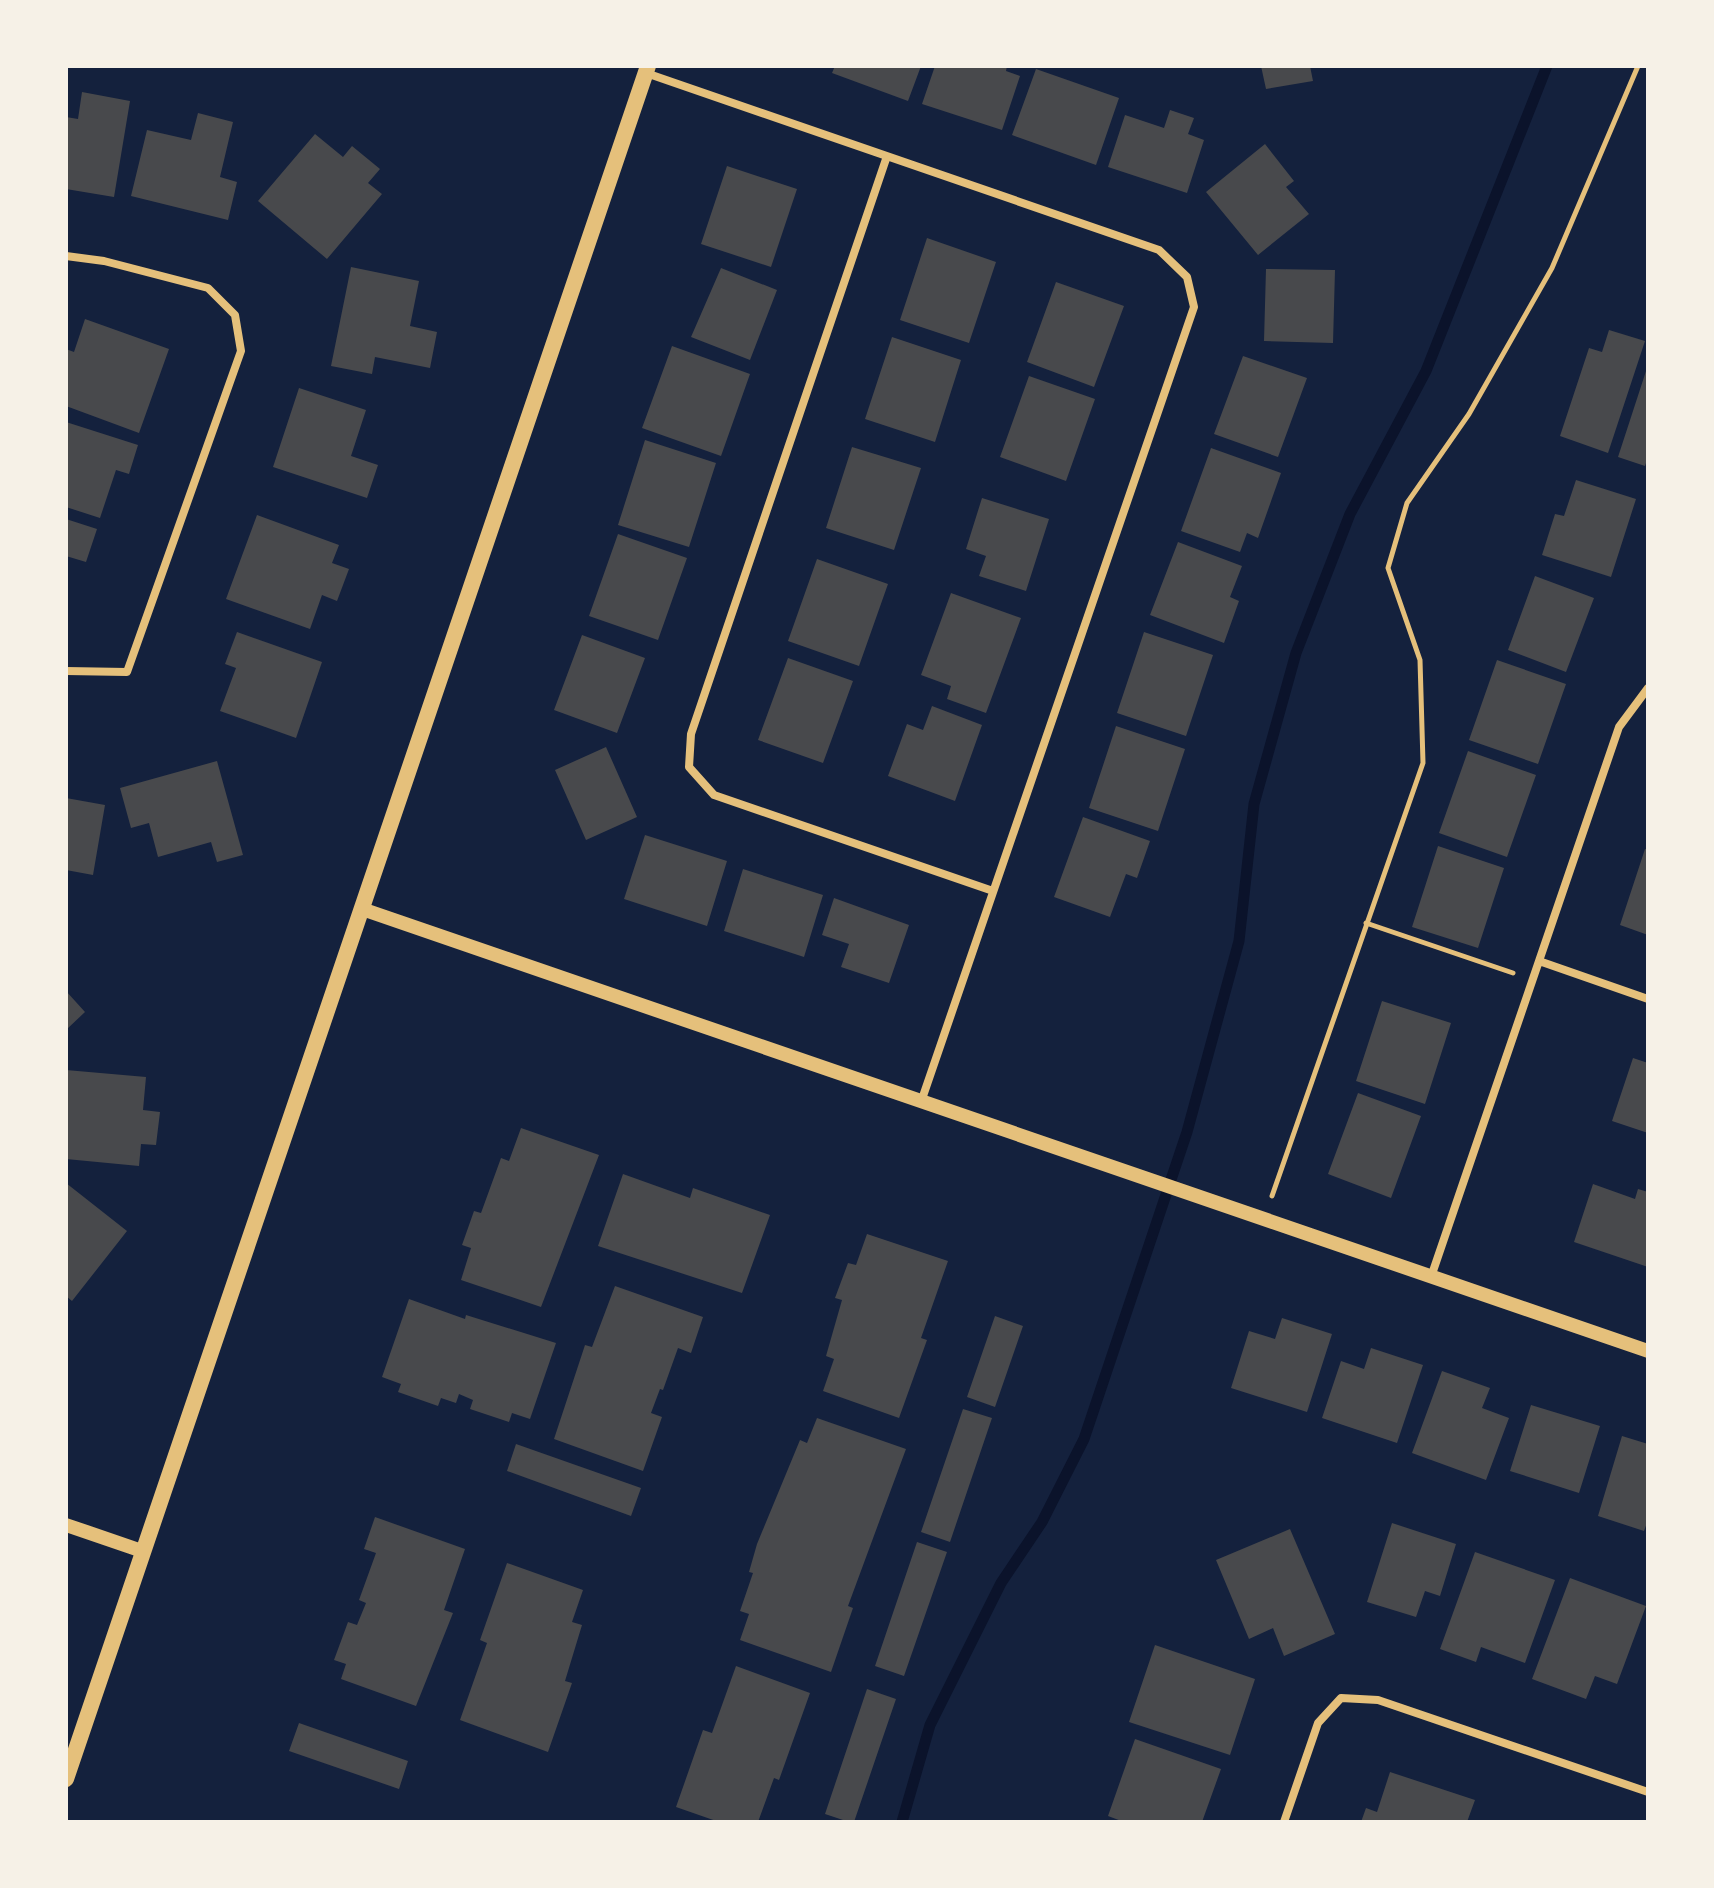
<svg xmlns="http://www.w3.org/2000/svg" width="1714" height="1888" viewBox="0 0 1714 1888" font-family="'Space Grotesk',sans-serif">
<rect width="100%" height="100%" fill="#14213d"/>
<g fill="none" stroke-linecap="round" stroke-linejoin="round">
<!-- stream -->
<path stroke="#0b132b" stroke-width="11" d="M902 1822 930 1725 1001 1583 1042 1522 1084 1439 1187 1132 1239 941 1254 804 1296 653 1350 514 1426 371 1547 66"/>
</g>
<!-- building -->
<path fill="#48494c" d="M835 66H921L908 101 832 73Z
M935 66H1007L1006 71 1020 76 1002 130 922 104Z
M1261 66H1310L1313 81 1266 89Z
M1036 69 1119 98 1096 165 1012 135Z
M82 92 130 101 114 197 66 189V117L78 119Z
M1170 110 1194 118 1188 134 1204 140 1187 193 1108 167 1125 115 1164 128Z
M198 113 233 122 220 177 237 182 228 220 131 196 147 130 191 140Z
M315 134 343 157 352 146 380 169 368 183 382 194 327 259 258 201Z
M1265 144 1294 181 1286 187 1309 214 1258 255 1206 192Z
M727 166 797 189 771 267 701 244Z
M927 238 996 262 969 343 900 320Z
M351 267 419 281 410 326 437 332 430 368 375 357 372 374 331 366Z
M721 268 777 290 750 360 691 337Z
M1266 269 1335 270 1333 343 1264 341Z
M1056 282 1124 306 1094 387 1027 362Z
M85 319 169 349 139 433 66 406V349L74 352Z
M1609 330 1645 341 1608 453 1560 436 1589 348 1602 352Z
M892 337 961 360 935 442 865 419Z
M672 346 750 374 721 456 642 428Z
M1243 356 1307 378 1278 457 1214 434Z
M1647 368 1648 457 1645 466 1618 457Z
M1029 376 1095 399 1066 481 1000 457Z
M299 388 366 410 351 456 378 465 367 498 273 467Z
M66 422 138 445 129 474 116 470 100 518 66 507Z
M645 440 716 463 689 547 618 525Z
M852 447 921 468 894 550 826 528Z
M1211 448 1281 473 1258 538 1247 533 1240 552 1181 531Z
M1576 480 1636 499 1611 577 1542 555 1555 514 1564 516Z
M982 498 1049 519 1026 591 979 576 986 556 966 549Z
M257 515 339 545 332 563 349 569 337 601 322 595 310 629 226 599Z
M66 519 97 529 86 562 66 556Z
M618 534 687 558 658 640 589 616Z
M1178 542 1242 566 1230 597 1239 601 1224 643 1150 615Z
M817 559 888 584 859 666 788 641Z
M1535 576 1594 598 1566 672 1508 650Z
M951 593 1021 618 986 713 947 699 951 686 921 675Z
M237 632 322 662 296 738 220 711 236 668 225 664Z
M1144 632 1213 655 1186 736 1117 713Z
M582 635 645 658 617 733 554 710Z
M788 658 853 681 823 763 758 740Z
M1497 660 1566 684 1538 764 1469 740Z
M932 706 982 725 955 801 888 776 907 724 923 730Z
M1116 726 1185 749 1158 831 1089 808Z
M606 747 637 817 586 840 555 770Z
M1468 751 1536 775 1507 857 1439 833Z
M217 761 243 855 217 862 211 842 158 857 149 823 131 828 120 788Z
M66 798 105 805 93 875 66 870Z
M1083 817 1150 841 1137 878 1126 874 1110 917 1054 897Z
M645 835 727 861 707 926 624 899Z
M1438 846 1504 868 1478 948 1412 927Z
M1645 849 1648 850V935L1620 925Z
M743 869 823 895 804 957 724 931Z
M834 898 909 925 889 983 841 967 849 944 822 935Z
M66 991 85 1012 66 1030Z
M1382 1001 1451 1023 1425 1104 1356 1081Z
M1633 1058 1648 1063V1133L1612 1121Z
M66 1070 146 1077 143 1110 160 1112 156 1145 141 1144 139 1166 66 1159Z
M1358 1093 1421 1116 1391 1198 1328 1174Z
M521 1128 599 1155 541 1307 461 1280 471 1248 462 1245 474 1211 481 1213 501 1158 509 1161Z
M623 1174 690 1198 693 1188 770 1215 742 1293 598 1246Z
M66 1183 127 1231 72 1301 66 1296Z
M1593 1184 1635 1199 1638 1189 1648 1192V1267L1574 1242Z
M867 1234 948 1261 921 1338 927 1340 899 1418 823 1391 834 1359 826 1356 842 1300 835 1298 848 1263 856 1265Z
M615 1286 703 1317 691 1353 678 1348 663 1390 660 1389 651 1413 662 1417 643 1471 554 1439 585 1345 592 1347Z
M409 1299 465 1319 466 1315 556 1343 530 1419 512 1413 509 1422 470 1409 473 1400 459 1394 456 1403 441 1398 438 1406 398 1392 401 1384 382 1377Z
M995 1316 1023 1326 995 1407 967 1397Z
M1282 1318 1332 1334 1307 1412 1231 1388 1249 1331 1275 1339Z
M1371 1348 1423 1365 1397 1443 1322 1418 1341 1361 1364 1369Z
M1442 1371 1490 1388 1482 1408 1509 1418 1486 1480 1412 1453Z
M1531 1405 1600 1426 1579 1493 1510 1471Z
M963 1409 992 1418 950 1542 921 1532Z
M817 1418 906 1449 848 1606 853 1608 831 1672 740 1640 749 1614 740 1611 753 1573 749 1572 757 1544 800 1440 807 1443Z
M1622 1436 1648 1444V1520L1644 1531 1598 1516Z
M516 1444 641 1488 631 1516 507 1471Z
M375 1517 465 1549 444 1610 453 1613 416 1706 341 1679 346 1664 334 1660 348 1622 357 1625 366 1603 359 1600 376 1553 364 1549Z
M1392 1523 1456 1544 1440 1596 1425 1591 1416 1617 1367 1602Z
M1290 1529 1335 1634 1284 1656 1273 1628 1249 1639 1216 1560Z
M917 1542 947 1552 904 1676 875 1666Z
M1475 1552 1555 1580 1525 1663 1481 1647 1476 1662 1440 1649Z
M507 1563 583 1590 572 1622 582 1625 565 1681 572 1683 548 1752 460 1720 487 1643 480 1640Z
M1570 1578 1646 1606 1617 1684 1595 1676 1586 1699 1532 1679Z
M1155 1645 1255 1679 1230 1755 1129 1722Z
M736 1666 810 1693 779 1780 774 1778 758 1822H719L676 1807 703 1730 712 1733Z
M867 1689 896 1699 854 1822H849L825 1814Z
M299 1723 408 1761 399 1789 289 1751Z
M1135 1739 1221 1769 1202 1822H1124L1108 1816Z
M1390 1772 1475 1800 1467 1822H1361L1366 1808 1377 1812Z"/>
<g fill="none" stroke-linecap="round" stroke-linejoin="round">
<!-- path -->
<path stroke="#e5c07b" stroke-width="5" d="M1366 923 1513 973
M1272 1196 1423 763 1420 660 1388 568 1407 503 1469 414 1552 268 1638 66"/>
<!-- minor -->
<path stroke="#e5c07b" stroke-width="8" d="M646 73 1159 250 1187 277 1194 307 921 1102
M886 159 691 734 689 767 714 795 993 891
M66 256 104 261 208 288 235 315 241 351 127 672 66 671
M1539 961 1648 999
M1431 1277 1619 727 1648 688
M1284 1822 1318 1723 1341 1698 1378 1700 1648 1792"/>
<!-- tertiary -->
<path stroke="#e5c07b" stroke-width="14" d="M362 909 1648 1351
M66 1525 142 1551"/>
<!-- secondary -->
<path stroke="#e5c07b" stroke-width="16" d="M66 1779 648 66"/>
</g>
<!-- border -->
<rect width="1714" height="1888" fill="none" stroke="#f6f1e7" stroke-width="136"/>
</svg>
